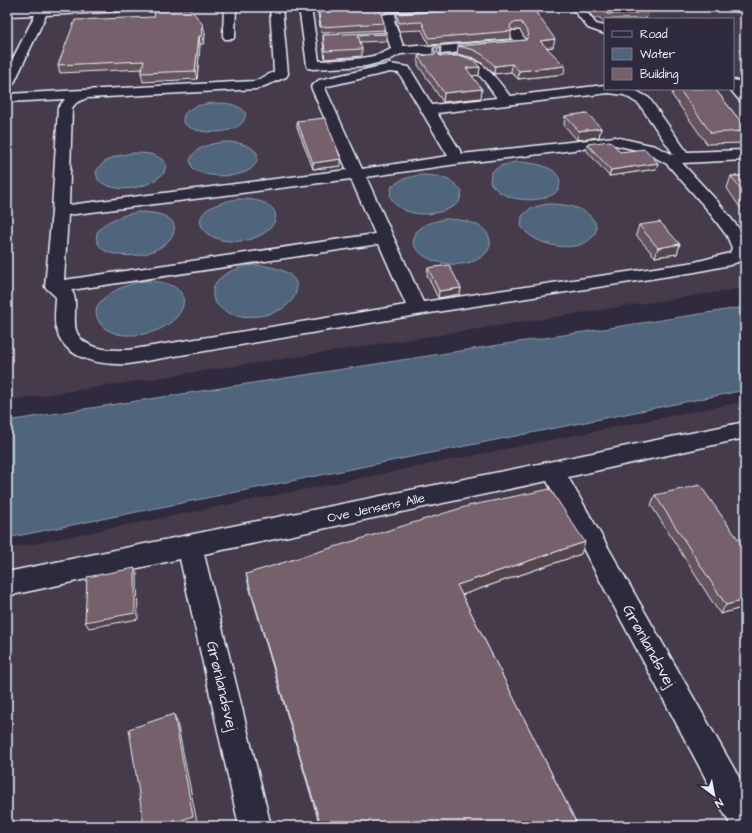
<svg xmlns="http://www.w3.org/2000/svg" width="752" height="833" viewBox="0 0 752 833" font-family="'Architects Daughter',sans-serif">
<rect width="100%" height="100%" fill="#2f2a3d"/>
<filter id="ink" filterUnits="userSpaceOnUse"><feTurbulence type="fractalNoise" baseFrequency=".025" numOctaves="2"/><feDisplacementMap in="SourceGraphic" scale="8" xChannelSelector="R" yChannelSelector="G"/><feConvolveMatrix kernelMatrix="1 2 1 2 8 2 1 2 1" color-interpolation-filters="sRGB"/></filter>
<g filter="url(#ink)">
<!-- built -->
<path fill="#443a4b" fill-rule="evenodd" d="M7 7H745V288L7 401ZM605 19H733V89H605Z
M745 401V826H7V549Z"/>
<!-- water -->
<path fill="#50657b" stroke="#8d9dad" d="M214 103C225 103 237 103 245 112 250 135 194 138 183 122 181 107 203 104 214 103Z
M223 142C236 142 249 143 257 153 263 180 208 180 193 169L190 160C195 147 210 144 223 142Z
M133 153C145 153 159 153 166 164L164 173C148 189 116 195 98 180L96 172C103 158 119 155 133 153Z
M515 162C528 162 559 165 560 182 560 186 558 190 555 193 537 205 501 201 490 182L491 173 500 166Z
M419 175C435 175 453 177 462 192L459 202C442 218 400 220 390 196L392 186 403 179Z
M237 199C305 198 272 250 222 240 215 238 205 235 202 227 193 209 225 201 237 199Z
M547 204C563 204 585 206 594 221 597 225 597 231 594 235 579 256 533 246 521 226L522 216 531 208Z
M138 212C208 212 164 266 115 254 108 253 101 250 98 243 88 224 126 214 138 212Z
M444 219C459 219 488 222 490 241 491 247 488 251 484 255 466 271 423 266 413 243L416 232 426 224Z
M253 265C268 265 305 271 295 295 286 316 247 321 229 313 221 309 214 304 213 296 210 275 238 268 253 265Z
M143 281C213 280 182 338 127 335 117 335 105 331 100 323 83 299 127 284 143 281Z
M745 307V390L7 538V421Z"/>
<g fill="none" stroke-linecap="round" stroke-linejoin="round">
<defs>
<path id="minor" d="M67 7H152L150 9 146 10 46 15 14 83 12 86 7 87V70L35 15 7 16V10Z
M224 7H236L235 36 233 39H225L223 36Z
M270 7H282L288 74 286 77 257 89 87 98 76 103 72 108 69 205 347 170 311 87 319 80 390 64 409 67 432 105 497 98C488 86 479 70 463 65 458 63 453 64 448 63L446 60 448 57C477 50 495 77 510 96L605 85V89H633L649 98 687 152 745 150V160L682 163 718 202 744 235 745 238V259L730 265 695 272 417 315 128 364C103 365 66 361 57 331 53 321 56 308 56 297L45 287 52 211 58 108 65 99 7 102V94L255 81 274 72ZM390 72 399 73 448 156 362 169 325 88 328 86ZM609 93 624 95 639 104 674 155 655 146 615 137 462 154 437 113ZM615 145 645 152 667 164 706 208 727 236 732 248 730 253 695 262 423 302 366 177 457 164ZM351 179 375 234 64 280 68 215ZM379 244 406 305 128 350C112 350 86 351 77 333 74 327 75 318 75 311 75 303 76 296 71 290Z
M299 7H311L319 61C344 59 369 61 391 49L381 17 383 15 387 14 426 13 430 14 432 16 430 18 426 19 394 20 403 46 418 45 429 47 513 40 510 34 512 31H520L527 43 525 46 521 47 429 55 418 53 401 54 389 60 366 66 313 69 308 68 307 65Z
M571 7H583L596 24 605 26V34L588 28Z
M733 80 738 81 745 90V102L740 101 730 89H733Z
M745 422V438L568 477 745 788V826H731L547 481 204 554 271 826H239L180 559 7 596V572Z"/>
</defs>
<!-- minor casing -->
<use href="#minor" stroke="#e8f1f8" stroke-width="3"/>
<!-- minor -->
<use href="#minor" fill="#2f2a3d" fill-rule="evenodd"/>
</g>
<!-- wall -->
<path fill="#65535d" stroke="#e8f1f8" d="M288 7H298V9H288Z
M312 7H496L387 12 382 14 381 15 384 23V30L321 33 317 8H313Z
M532 7 553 47 547 48 564 74 518 79 511 72 494 74 482 63 474 58 457 54 458 46 526 40 520 30H511V39L429 45 422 30 399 31 396 21V14Z
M584 7H646L649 10 646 19H605V24L600 18H594Z
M731 7H745V19Z
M205 33 204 44H200L197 79 143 82 141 73 142 69 60 73 58 65Z
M387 34V41L360 42 362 49V56L325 59 323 43V35Z
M433 48 440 56 480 67 479 75 472 76 481 98 443 102 418 65V56L433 55Z
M674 89H715L745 127V141L744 143 707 144 672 95Z
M565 116 601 128 599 137 577 140 564 125Z
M297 121 341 166 313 169 297 127Z
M587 144 620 152 656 169 609 176 586 150Z
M731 176H745V215L727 188Z
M639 225 680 244 677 254 655 257 636 235Z
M428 268 461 288 460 294 438 298 427 275Z
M655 495 745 549V607L720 614 651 505Z
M581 554 462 595 578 826H320L249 586 246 574Z"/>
<!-- shaded-wall -->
<path fill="#52444c" stroke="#e8f1f8" d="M384 7H387V12L382 14 380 18V11L382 8Z
M203 25 205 33 204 44 202 36Z
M199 36 200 44 197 79 195 71Z
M555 39 553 47 539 48 540 41Z
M441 47 440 55 437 51Z
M512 64 511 72 494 74 495 66Z
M565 66 564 74 518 79 519 71Z
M480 67 479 75 465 77 466 68Z
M482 89 481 98 443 102 444 93Z
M601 128 599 137 577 140 579 131Z
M341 159V166L313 169V163Z
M658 163 656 169 609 176 611 170Z
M680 244 677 254 655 257 658 248Z
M461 288 460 294 438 298 439 291Z
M585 542 581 554 456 597 457 585Z
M135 568 137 574 138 619 89 628 85 622Z
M745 600V607L720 614 726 605Z
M174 714 177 722 197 822 187 826H165Z"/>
<!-- building -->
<path fill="#75616c" stroke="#e8f1f8" d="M156 7H189L203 25 202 36H199L195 71 141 73 144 61 58 65 75 20 154 17Z
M318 7H384L382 8 380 11 384 23 321 27Z
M532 7 555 39 540 41 565 66 519 71 512 64 495 66 483 55 474 50 458 46 526 40 529 34 521 22 512 23 510 27 512 31 429 38 422 22 399 23 396 14Z
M594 7H646L649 10 635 11 637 13 607 14 602 8H596Z
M387 32V34L358 35 362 49 325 51 323 35Z
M441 47 437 51 440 56H462L473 60 480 67 466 68 482 89 444 93 418 56 436 54 433 48Z
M679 89H715L745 127V131L711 133Z
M587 113 601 128 579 131 565 116Z
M325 118 341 159 313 163 297 121Z
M610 141 620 152 645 149 658 163 611 170 587 144Z
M731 176H745V196Z
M660 222 680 244 658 248 639 225Z
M449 265 461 288 439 291 428 268Z
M700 485 745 549V600L726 605 655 495Z
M550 489 585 542 457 585 578 826H321L246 574 468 506Z
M135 568V613L85 622 87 577Z
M174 714 193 816 165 826H144L129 729Z"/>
</g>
<g text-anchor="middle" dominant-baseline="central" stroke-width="3" stroke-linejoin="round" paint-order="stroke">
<!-- street labels -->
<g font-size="13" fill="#e8f1f8" stroke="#2f2a3d">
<text transform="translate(376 508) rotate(-12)">Ove Jensens Alle</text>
</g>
<!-- near-street labels -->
<g font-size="16" fill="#e8f1f8" stroke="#2f2a3d">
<text transform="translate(649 646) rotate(61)">Grønlandsvej</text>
<text transform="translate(222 686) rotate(77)">Grønlandsvej</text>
</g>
</g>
<!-- margin -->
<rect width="752" height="833" fill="none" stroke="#2f2a3d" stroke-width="24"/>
<rect x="12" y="12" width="728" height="809" fill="none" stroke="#e8f1f8" stroke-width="1.5" filter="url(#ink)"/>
<!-- legend -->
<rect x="604" y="18" width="130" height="72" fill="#2f2a3d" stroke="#797a88"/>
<rect x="612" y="31" width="20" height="6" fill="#2f2a3d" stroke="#797a88"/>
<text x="640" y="38" font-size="12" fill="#e8f1f8">Road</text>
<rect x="612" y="48" width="20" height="12" fill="#50657b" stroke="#797a88"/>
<text x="640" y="58" font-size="12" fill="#e8f1f8">Water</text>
<rect x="612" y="68" width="20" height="12" fill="#75616c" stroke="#797a88"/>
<text x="640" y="78" font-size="12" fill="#e8f1f8">Building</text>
<!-- north arrow -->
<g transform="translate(714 795) rotate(148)" stroke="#2f2a3d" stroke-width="3" paint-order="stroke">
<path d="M0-3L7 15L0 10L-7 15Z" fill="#e8f1f8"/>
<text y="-6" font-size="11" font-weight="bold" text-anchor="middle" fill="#e8f1f8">N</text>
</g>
</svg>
